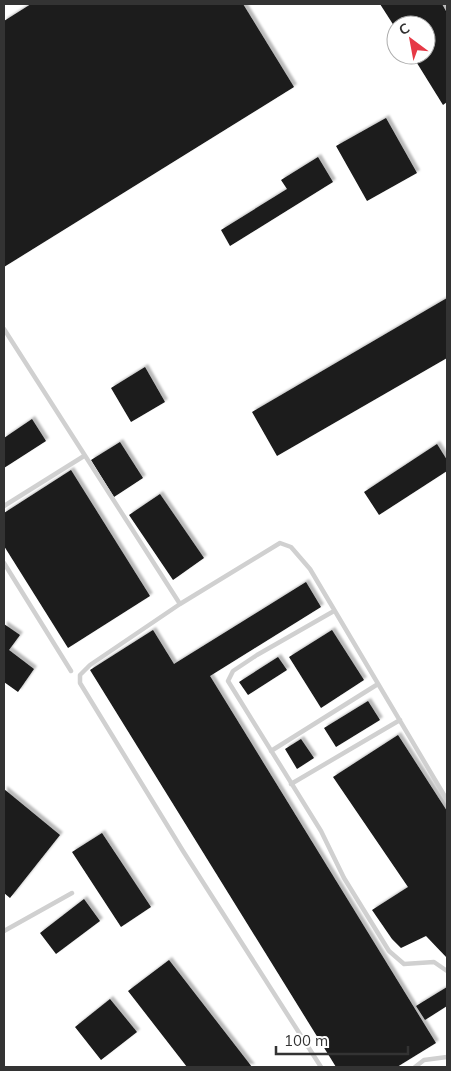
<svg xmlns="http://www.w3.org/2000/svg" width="451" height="1071" viewBox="0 0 451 1071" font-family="Mulish,sans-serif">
<defs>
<filter id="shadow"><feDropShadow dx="3" dy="-3" stdDeviation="1" flood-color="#0004"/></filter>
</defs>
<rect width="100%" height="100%" fill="#fff"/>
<!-- building -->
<path fill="#1a1a1a" filter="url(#shadow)" d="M31 4H243L294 87 4 267V21Z
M380 4H442L447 13V102L443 105 412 55H426V25H396V29Z
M386 118 417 173 367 201 336 146Z
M318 157 333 182 230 246 221 230 287 189 281 180Z
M447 298V358L277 456 252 412Z
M145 367 165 402 131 422 111 388Z
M32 419 46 441 4 468V438Z
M120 442 143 478 114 497 91 460Z
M437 444 447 460V471L379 515 364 492Z
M71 470 150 596 68 648 4 546V513Z
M160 494 204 558 173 580 129 515Z
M306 582 321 607 210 676 436 1043 397 1067H336L90 670 153 630 174 664Z
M4 624 20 635 9 650 34 669 18 692 4 682Z
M332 630 364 680 321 708 289 657Z
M278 657 287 670 248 695 239 682Z
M368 701 380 720 336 747 324 728Z
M398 735 447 811V958L426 936 401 948 392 939 372 910 408 887 333 777Z
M301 739 314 758 297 769 285 749Z
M4 789 60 835 10 898 4 893Z
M102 833 151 907 121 927 72 852Z
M84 899 100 921 56 954 40 933Z
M169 960 252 1067H187L128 991Z
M447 987V1006L425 1020 416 1006Z
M110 999 137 1032 101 1060 75 1027Z"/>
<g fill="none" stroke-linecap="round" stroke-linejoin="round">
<!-- lane -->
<path stroke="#d0d0d0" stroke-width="4.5" d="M4 329 180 604 90 665 80 675V683L183 851 321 1067
M4 506 84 456
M4 563 71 671
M180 604 280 543 291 547 310 569 447 800
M334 611 257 655 233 671 228 681 321 831 344 878 389 951 404 964 434 962 447 971
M271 751 378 684
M291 784 400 720
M4 931 72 893
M415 1067 424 1060 447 1057"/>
</g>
<!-- border -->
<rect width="451" height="1071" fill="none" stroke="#333333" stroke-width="10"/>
<!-- north arrow -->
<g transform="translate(411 40) rotate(328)"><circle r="24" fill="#ffffff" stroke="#adadad"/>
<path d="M0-4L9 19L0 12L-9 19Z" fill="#e63946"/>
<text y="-8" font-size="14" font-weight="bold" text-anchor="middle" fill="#333333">С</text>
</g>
<!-- scale -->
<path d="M276 1046v8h132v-8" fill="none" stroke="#333333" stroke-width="2.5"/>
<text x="284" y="1046" font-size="15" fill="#333333" stroke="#ffffff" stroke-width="4" paint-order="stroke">100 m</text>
</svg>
